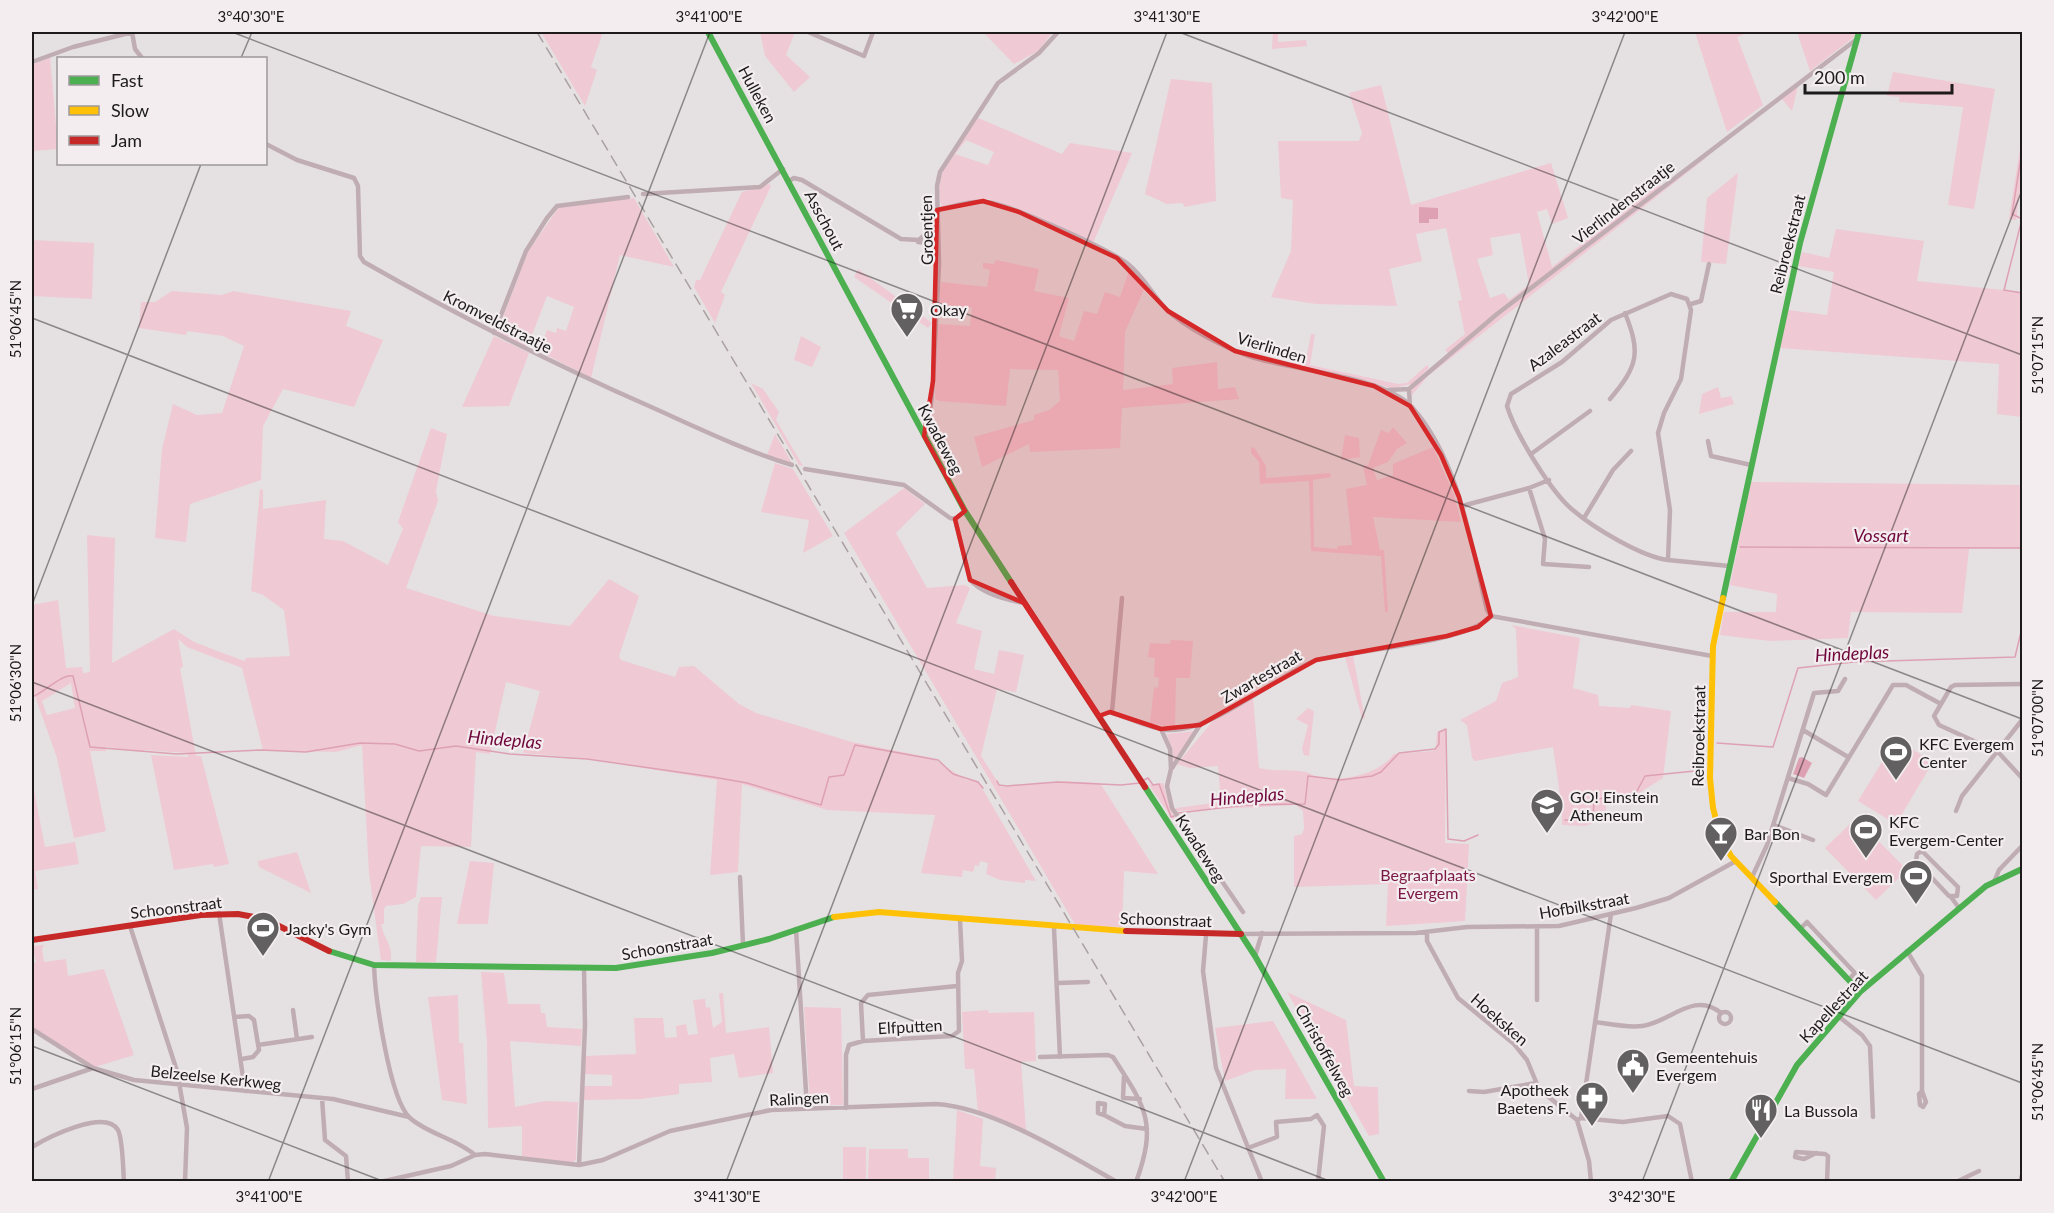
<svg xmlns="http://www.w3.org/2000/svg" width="2054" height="1213" viewBox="0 0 2054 1213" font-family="Lato,sans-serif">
<rect width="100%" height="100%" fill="#e5e1e2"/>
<!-- green -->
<path fill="#efc9d4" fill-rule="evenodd" d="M541 32H603L591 67 597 70 585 106Z
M760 32H795L786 55 810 77 794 92 765 56Z
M983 32H1053L1038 51 1014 64Z
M1273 32H1278V42L1306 40 1307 46 1272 49Z
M1695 32H1750L1737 37 1763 105 1727 132Z
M1797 32H1856L1854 37 1810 71Z
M50 57 58 149 32 151V65Z
M1893 72 1995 89 1974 209 1948 205 1963 107 1899 102 1900 97 1887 96Z
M1171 79 1212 83 1216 201 1184 207 1183 203 1167 204 1145 194Z
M1381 85 1411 205 1551 163 1568 218 1552 224 1547 209 1537 212 1552 267 1659 184 1663 189 1704 156 1706 158 1428 376 1412 395 1411 389 1449 354 1445 350 1465 334 1458 301 1462 300 1446 228 1416 234 1422 261 1389 269 1397 306 1316 304 1271 297 1291 251 1293 200 1281 198 1278 141H1359L1362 133 1349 93ZM1520 233 1529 285 1509 300 1504 293 1490 298 1477 259 1493 255 1490 238Z
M1798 86 1792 111 1782 99Z
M976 117 1062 154 1070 143 1132 153 1093 243 1014 207 988 199 942 207C930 173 959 143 976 117ZM966 140 994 152 988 165 955 154Z
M2022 136V175L2016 220 2009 219Z
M1738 173 1726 264 1701 262 1707 198Z
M769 184 771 186 721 292 725 295 715 323 694 287 696 280H700L742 192Z
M634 198 674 267 620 255 591 378 539 351 547 330 556 333 557 328 566 331 574 307 547 296 527 348 497 333 527 253 559 207Z
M1836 229 1924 241 1917 281 2022 292V417L1997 414 1999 364 1780 348 1788 310 1827 315 1834 272 1798 266 1802 252 1829 258Z
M32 240 94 243 92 299 32 296Z
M996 260 1039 269 1034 291 1069 298 1059 336 1074 341 1084 311 1097 314 1105 292 1120 297 1130 268 1145 287 1125 332 1123 390 1173 384 1172 368 1217 362 1218 389 1235 387 1239 399 1122 408 1120 448 1030 452 1029 444 982 467 974 437 1034 420V415L1049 410 1060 401 1058 370 1010 369 1006 406 939 401 935 398 937 324 970 326 972 308 938 304 941 282 987 287 990 270 983 268V263L994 264Z
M858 269 932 323 928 328 854 277Z
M172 291 222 295 233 291 351 311 346 326 383 340 354 407 283 389 263 426 261 480 190 504 186 542 155 538 162 449 173 404 197 415 222 413 244 346 223 336 187 331 186 335 139 328 141 302H155Z
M1311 334H1315L1310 365 1398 384 1407 383 1427 365 1429 368 1412 384 1392 388 1290 365V361L1305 364Z
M494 336 529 353 509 406 462 407Z
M801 336 821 347 812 367 794 360Z
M751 383 763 389 779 412 776 420 803 466 799 465Z
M1718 387 1721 398 1731 396 1734 404 1699 414 1702 394Z
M1393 427 1407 443 1397 449 1388 462 1373 468 1377 480 1393 475V464L1433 447 1454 495 1461 522 1373 517 1380 550H1384L1388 612H1385L1381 556 1311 551 1309 481 1260 484 1259 462 1251 453V448L1254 447 1266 466V478L1330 473 1331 477 1313 480 1314 547 1337 549 1338 546 1352 545 1346 489 1367 485 1363 466 1368 465 1381 430 1389 433Z
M431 428 447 434 436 491 438 501 406 588 494 616 570 626 609 579 639 596 619 656 621 660 675 677 679 667 694 666 739 704 756 713 852 742 932 758 966 780 978 781 1036 881 1025 880V883L1000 880 986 874 988 863 980 861 979 866 975 865 973 872 963 870 962 877 921 873 935 815 827 810 742 784 738 872 710 875 717 780 585 758 523 753 540 691 506 682 490 754 476 752 471 847 421 846 416 897 403 904 386 906 384 909V924H381C385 942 392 942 391 961L381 960 369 873 362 745 336 752 263 750 242 668 187 647 178 639 183 667 180 668 196 756H201L229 864 214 867 213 864 174 870 151 755 188 757V753L144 750V752L106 747V751H90L106 831 74 838 57 758 35 696H32V605L58 600 66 668 82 667 83 673 90 672 87 535 115 538 112 663 174 629 194 642 244 661 246 658 290 656 284 610 263 595 251 591 260 489 263 490V509L326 500 324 539 343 541 388 565 403 529 398 522ZM71 683 75 708 47 715 42 701Z
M775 434 792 463 767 455Z
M1345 435 1359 438 1360 457 1341 460Z
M775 463 793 469 833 536 803 553 809 520 761 512Z
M1751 482 2022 485V549H1969L1962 613 1851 612 1848 638 1770 641 1720 635 1724 612H1776L1777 594 1730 585Z
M904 488 925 504 896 533 927 588 965 585 970 588 956 623 982 631 974 669 994 674 999 650 1024 655 1016 692 997 689 981 756 1001 787 1066 781 1100 783 1158 874 1124 871 1122 927 1076 926 844 533Z
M1511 625 1580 638 1573 688 1598 695 1599 706 1630 708 1631 705 1671 711 1663 778 1636 795 1606 799V811H1597L1594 822 1586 826 1562 825V809L1553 747 1475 761 1472 758 1467 725 1460 720 1496 701 1502 683 1518 677 1516 629Z
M1171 640 1193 641 1190 678H1176L1175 728 1150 723 1154 687 1158 688 1159 678 1154 677 1155 658 1148 657 1150 643 1170 644Z
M1353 656 1365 719 1362 718 1345 657Z
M1253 698 1259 768C1276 772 1291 769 1306 772 1309 773 1312 775 1315 776 1341 783 1378 775 1394 754L1433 751 1436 748 1437 732 1446 729 1445 843 1469 844 1465 921 1386 926 1388 884 1294 887V836L1302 834 1304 829 1303 811 1296 805 1176 811V808L1221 802 1218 766 1190 768 1177 764 1212 722Z
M1308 708 1314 711 1309 756 1304 755 1302 749 1308 725 1296 719Z
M1195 731 1174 763 1167 734Z
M1896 739 1933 762 1896 824 1858 801Z
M32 780 45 847 75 842 79 864 35 871 38 889 32 890Z
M1163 783 1172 813 1201 853 1198 856 1149 785Z
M1856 818 1907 870 1876 900 1825 848Z
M297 852 311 893 259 867 258 861Z
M470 861 494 863 488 924H457Z
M421 897H442L436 962H416L418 906Z
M44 945 42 949 44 962 66 959 68 976 104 969 134 1055 95 1067 32 1027V963L36 962 32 946Z
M481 972 504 973 508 1004H540L541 1013H545L547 1027 582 1029 581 1046 510 1041 515 1107 544 1101 578 1102 576 1159 573 1163 522 1156V1126L488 1128 487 1043Z
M1287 992 1346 1020 1354 1086 1378 1087 1379 1134 1369 1136Z
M719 993H723L726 1033 769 1027 773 1073 739 1078 734 1054 710 1058 712 1082 679 1084V1094L641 1099 583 1100 584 1086H612V1075L584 1074 585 1056 636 1054 634 1018H663L665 1038 677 1037 676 1026 686 1024 688 1035 698 1034 693 1000 705 999 706 1008 710 1007 713 1028 722 1022Z
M458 995 459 1043H463L467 1104 442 1100 428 997Z
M804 1007 841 1008 843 1105H810Z
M988 1010 989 1013 1034 1012 1036 1061 1021 1062 1026 1130 978 1112 974 1069H965L962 1012Z
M1273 1021 1317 1099H1285L1286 1069 1255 1070 1225 1081 1215 1028Z
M957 1110 983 1119 980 1166 996 1168 995 1181H953Z
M843 1147H866V1181H843Z
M869 1149H908V1158H929V1181H868Z"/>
<!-- water -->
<path fill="#dea1b4" d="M1419 207 1438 208V219H1429V223H1419Z
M1802 757 1812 763 1804 778 1793 774 1799 758Z"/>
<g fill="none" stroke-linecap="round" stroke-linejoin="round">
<!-- stream -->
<path stroke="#dea1b4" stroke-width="1.5" d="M2022 151 2012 214 2022 219 2004 290 2022 293
M1740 547 2022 548
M32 697C44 693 61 674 73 676L90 747 177 754 261 750 306 752 360 743 395 744 419 751 456 746 510 754 587 759 713 777 747 783 821 805 829 777 844 775 855 745 938 760 953 774 978 782 983 788
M1717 743 1773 747 1798 668 1854 662 2015 657 2022 628
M1144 780 1148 778 1153 785 1159 784 1171 817 1174 816
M997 781 999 785 1007 786 1057 782 1121 785 1140 783
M1178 813 1246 805 1305 804 1308 776 1341 780 1372 776 1381 772 1399 753 1435 749 1439 744V732L1446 729 1448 839 1464 841 1478 835
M1565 820H1593L1594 799 1627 797 1637 791 1645 776 1705 770"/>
<!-- street -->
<path stroke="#c0adb3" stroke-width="4.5" d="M132 32 135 49 142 58
M808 32 864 56 873 32
M32 62 73 47 133 32
M266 144 297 160 354 178 358 186 360 256 364 262C457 315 551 363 649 406 696 427 743 450 792 465
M789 181 794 178 802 180 901 239 919 240 937 223
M643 194 760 187 783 169
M937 210C952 207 971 200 987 202 1010 204 1108 249 1128 264 1143 276 1153 295 1166 309 1184 327 1225 348 1249 356 1291 371 1383 375 1412 407 1459 460 1471 543 1487 610L1491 616
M918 242 937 244
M1691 304 1701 301 1709 264
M494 333 526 251 547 218 557 206 628 197
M1409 389 1497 314 1857 39
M1409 389 1410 406
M1388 390 1409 389
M1610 399C1638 366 1641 353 1625 313
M924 436 929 425 933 381 939 264 937 186 940 172 998 83 1039 53 1058 32
M1708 441 1711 456 1751 465
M1531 454 1590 411
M805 469 904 485 950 518 955 519 965 511
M1529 488 1545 539 1543 564 1589 567
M1462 506 1529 488 1549 480
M1584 518 1613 470 1631 451
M955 519 970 580C982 593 1007 600 1024 603
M1668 560 1670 510 1658 433 1664 413 1681 379 1691 310 1687 299 1671 294 1611 320 1562 362 1511 394 1507 406C1515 433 1552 494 1574 511 1594 528 1642 557 1668 560L1729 566
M1491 616 1712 656
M2022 684 1955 685 1951 687 1934 716 1939 725 1998 752 2022 778
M1112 712 1122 598
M1099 716 1109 712C1128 717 1147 728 1167 730 1212 733 1272 678 1316 660 1354 650 1469 643 1491 616
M1161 729 1170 749 1171 769 1167 786 1172 808 1243 912
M1803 730 1848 757
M1172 768 1200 725
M1788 778 1808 784 1826 795 1893 685H1906L1941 704
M1956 811 1962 796 2022 720
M1774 825 1813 840
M1922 851 1958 887 1957 896H1949L1916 861 1917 854Z
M740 877 743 945
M1752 877 1767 845 1814 693 1838 691 1845 679
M1994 882 1999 870 2022 846
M1951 897 1959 908
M219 913 245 1091
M130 926 177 1071 187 1128 185 1182
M1537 927V1000
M1054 928 1060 1057
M796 929 807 1108
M1800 929 1807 922 1855 973 1849 979
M1427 932V941L1458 998 1514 1044 1527 1060 1539 1089 1577 1120 1589 1161 1591 1182
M1241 934 1416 933 1467 927 1559 926 1636 908 1669 898 1736 861
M1206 935 1203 971 1216 1068 1262 1182
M1907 951 1922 976V1091L1919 1094 1920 1105 1923 1107 1926 1102 1922 1091
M1255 956 1262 933
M374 965C375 995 389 1099 410 1118 428 1134 457 1139 475 1155L485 1154 579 1165 603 1160 670 1131 771 1110 936 1104C992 1107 1069 1155 1117 1182
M1058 983 1088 982
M293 1010 297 1039
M1719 1018a6 6 0 1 1 12 0a6 6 0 1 1-12 0Z
M1838 1016 1862 1035 1870 1046 1873 1117
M235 1017 249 1016 254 1020 259 1050 253 1057 242 1059
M1595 1022C1610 1024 1627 1028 1642 1026 1669 1023 1694 990 1721 1013
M32 1029 93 1068 134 1080 333 1099 409 1117
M863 1041 861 1003 868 995 957 986
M258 1045 312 1037
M1040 1057 1108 1055 1113 1057C1145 1107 1158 1122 1136 1182
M1124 1076 1123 1098 1140 1099
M32 1089 93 1068
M1469 1091 1484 1092 1536 1083
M322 1098 325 1140 346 1156 348 1182
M846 1108V1055L849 1045 863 1041 952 1036 959 1031 958 973 962 961 960 919
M1104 1115 1098 1113V1103L1105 1104 1104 1115 1125 1126 1147 1129
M1581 1118 1623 1122 1668 1116 1680 1124 1692 1182
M1577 1120 1581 1118 1611 914
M32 1147C47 1138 105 1108 118 1130 123 1140 123 1170 124 1182
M1248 1148 1277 1137 1276 1122 1311 1119 1317 1115 1324 1126 1318 1182
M1816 1153 1804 1159 1795 1157 1796 1152 1825 1154 1828 1156 1827 1182
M579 1165 585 1026 584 968
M380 1182 451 1166 475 1155
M1956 1182 1979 1171
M2020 1182 2022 1175"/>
<!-- fast -->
<path stroke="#4caf50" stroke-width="6" d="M708 32 965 511 1011 582
M1723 598 1800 243 1859 32
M1145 787 1255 956 1384 1182
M1775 902 1860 992
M329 951 374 965 616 968 712 953 769 939 834 917
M1731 1182 1797 1065 1860 992 1986 886 2022 869"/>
<!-- slow -->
<path stroke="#ffc107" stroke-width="6" d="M1723 598 1713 646 1710 778 1713 808 1721 838 1731 856 1775 902
M834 917 879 912 1126 931"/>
<!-- jam -->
<path stroke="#c62828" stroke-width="6" d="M1011 582 1145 787
M1126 931 1241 934
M32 940 201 915 238 914 265 919 329 951"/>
<!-- rail -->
<path stroke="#aaa0a2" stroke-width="1.5" stroke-dasharray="12 6" stroke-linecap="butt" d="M537 32 1225 1182"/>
</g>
<!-- marked area -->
<path fill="#d62828" fill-opacity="0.2" stroke="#d62828" stroke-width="4.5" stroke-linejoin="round" d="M983 201 1019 212 1117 258 1168 311 1235 351 1374 386 1410 406 1441 455 1459 497 1491 616 1478 627 1447 636 1316 660 1200 725 1161 729 1110 712 1099 716 1024 603 970 580 955 519 965 511 924 436 933 381 937 210Z"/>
<!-- ticks -->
<path fill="none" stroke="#1c1a1a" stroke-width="1.5" stroke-opacity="0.45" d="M232 32 2022 719M1179 32 2022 355M241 58 252 32M32 318 2022 1083M32 605 201 164M32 682 1332 1182M32 1046 385 1182M268 1182 710 32M726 1182 1167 32M1184 1182 1625 32M1642 1182 2022 190"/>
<!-- icons -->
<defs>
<symbol id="supermarket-pin" viewBox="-11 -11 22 30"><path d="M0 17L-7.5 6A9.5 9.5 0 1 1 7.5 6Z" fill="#626060" stroke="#f3edef"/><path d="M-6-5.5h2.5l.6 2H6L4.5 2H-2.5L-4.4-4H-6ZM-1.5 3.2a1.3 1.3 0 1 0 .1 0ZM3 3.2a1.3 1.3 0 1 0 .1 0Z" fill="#fff"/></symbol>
<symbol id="stadium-pin" viewBox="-11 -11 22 30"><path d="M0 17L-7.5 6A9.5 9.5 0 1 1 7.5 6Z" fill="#626060" stroke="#f3edef"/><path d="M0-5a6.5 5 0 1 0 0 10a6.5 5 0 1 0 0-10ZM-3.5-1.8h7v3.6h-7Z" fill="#fff"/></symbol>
<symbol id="school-pin" viewBox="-11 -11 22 30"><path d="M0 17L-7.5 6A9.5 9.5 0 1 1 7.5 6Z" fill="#626060" stroke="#f3edef"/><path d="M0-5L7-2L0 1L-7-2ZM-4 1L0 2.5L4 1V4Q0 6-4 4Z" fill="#fff"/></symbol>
<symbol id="bar-pin" viewBox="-11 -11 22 30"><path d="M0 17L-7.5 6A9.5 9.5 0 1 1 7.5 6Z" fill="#626060" stroke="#f3edef"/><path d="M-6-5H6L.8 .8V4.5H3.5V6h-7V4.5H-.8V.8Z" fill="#fff"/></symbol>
<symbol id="civic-pin" viewBox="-11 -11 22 30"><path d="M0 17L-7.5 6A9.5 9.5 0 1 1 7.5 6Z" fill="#626060" stroke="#f3edef"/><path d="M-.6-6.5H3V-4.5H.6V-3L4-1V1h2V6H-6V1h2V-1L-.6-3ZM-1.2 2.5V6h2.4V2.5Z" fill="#fff"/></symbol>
<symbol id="pharmacy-pin" viewBox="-11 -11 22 30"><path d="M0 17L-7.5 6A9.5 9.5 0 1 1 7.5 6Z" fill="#626060" stroke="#f3edef"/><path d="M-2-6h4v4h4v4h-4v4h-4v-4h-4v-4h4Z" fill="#fff"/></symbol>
<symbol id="restaurant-pin" viewBox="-11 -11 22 30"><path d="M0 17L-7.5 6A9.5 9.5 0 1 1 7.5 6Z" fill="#626060" stroke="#f3edef"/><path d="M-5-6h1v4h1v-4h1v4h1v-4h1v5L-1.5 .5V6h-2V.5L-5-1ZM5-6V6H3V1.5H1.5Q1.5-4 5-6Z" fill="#fff"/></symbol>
</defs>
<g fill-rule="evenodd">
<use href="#supermarket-pin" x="888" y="290" width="38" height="52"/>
<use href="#stadium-pin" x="1877" y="733" width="38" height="52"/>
<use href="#school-pin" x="1528" y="786" width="38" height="52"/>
<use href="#stadium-pin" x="1847" y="811" width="38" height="52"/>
<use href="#bar-pin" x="1702" y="814" width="38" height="52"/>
<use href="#stadium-pin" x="1897" y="857" width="38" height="52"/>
<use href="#stadium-pin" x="244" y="909" width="38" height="52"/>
<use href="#civic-pin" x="1614" y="1046" width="38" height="52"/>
<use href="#pharmacy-pin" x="1573" y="1079" width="38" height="52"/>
<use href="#restaurant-pin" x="1742" y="1091" width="38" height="52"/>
</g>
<g text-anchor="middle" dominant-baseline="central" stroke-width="4.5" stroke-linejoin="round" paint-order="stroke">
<!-- street labels -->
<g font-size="16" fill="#1c1a1a" stroke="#f3edef">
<text transform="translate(758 94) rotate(62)">Hulleken</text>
<text transform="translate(1623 202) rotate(-38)">Vierlindenstraatje</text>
<text transform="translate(825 220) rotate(62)">Asschout</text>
<text transform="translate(926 230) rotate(-91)">Groentjen</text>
<text transform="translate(1787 244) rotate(-76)">Reibroekstraat</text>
<text transform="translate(498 321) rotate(27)">Kromveldstraatje</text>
<text transform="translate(1564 341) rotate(-37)">Azaleastraat</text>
<text transform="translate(1272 347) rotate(17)">Vierlinden</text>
<text transform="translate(941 439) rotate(62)">Kwadeweg</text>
<text transform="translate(1261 676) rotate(-30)">Zwartestraat</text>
<text transform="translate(1698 736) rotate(-89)">Reibroekstraat</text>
<text transform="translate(1201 848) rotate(57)">Kwadeweg</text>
<text transform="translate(1584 905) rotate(-10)">Hofbilkstraat</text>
<text transform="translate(176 907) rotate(-7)">Schoonstraat</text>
<text transform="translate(1166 919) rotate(2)">Schoonstraat</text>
<text transform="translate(667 946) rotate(-10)">Schoonstraat</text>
<text transform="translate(1833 1006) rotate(-47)">Kapellestraat</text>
<text transform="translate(1500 1019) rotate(41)">Hoeksken</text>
<text transform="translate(910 1026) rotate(-3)">Elfputten</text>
<text transform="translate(1325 1050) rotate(61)">Christoffelweg</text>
<text transform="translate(216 1077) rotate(6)">Belzeelse Kerkweg</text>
<text transform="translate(799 1098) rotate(-3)">Ralingen</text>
</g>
<!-- poi labels -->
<g font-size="16" fill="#1c1a1a" stroke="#f3edef" text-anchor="start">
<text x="930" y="309">Okay</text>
<text x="1919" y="743">KFC Evergem<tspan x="1919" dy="18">Center</tspan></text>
<text x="1570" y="796">GO! Einstein<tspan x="1570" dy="18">Atheneum</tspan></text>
<text x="1889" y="821">KFC<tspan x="1889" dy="18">Evergem-Center</tspan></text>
<text x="1744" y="833">Bar Bon</text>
<text x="1893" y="876" text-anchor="end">Sporthal Evergem</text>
<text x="286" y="928">Jacky's Gym</text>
<text x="1656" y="1056">Gemeentehuis<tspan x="1656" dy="18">Evergem</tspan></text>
<text x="1569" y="1089" text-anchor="end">Apotheek<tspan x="1569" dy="18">Baetens F.</tspan></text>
<text x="1784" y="1110">La Bussola</text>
</g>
<!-- park labels -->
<g font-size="16" fill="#7b1743" stroke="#f3edef">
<text x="1428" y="874">Begraafplaats<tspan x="1428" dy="18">Evergem</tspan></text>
</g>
<!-- water labels -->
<g font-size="18" font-style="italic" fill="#70073a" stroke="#f3edef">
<text x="1881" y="535">Vossart</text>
<text transform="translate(1852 653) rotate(-3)">Hindeplas</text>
<text transform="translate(505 739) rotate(5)">Hindeplas</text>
<text transform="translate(1247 796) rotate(-5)">Hindeplas</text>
</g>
</g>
<!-- border -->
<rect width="2054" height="1213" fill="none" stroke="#f3edef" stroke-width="66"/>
<!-- legend -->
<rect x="57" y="57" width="210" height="108" fill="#f3edef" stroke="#9d999a" stroke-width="1.5"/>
<rect x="69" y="76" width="30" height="9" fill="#4caf50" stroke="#9d999a" stroke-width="1.5"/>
<text x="111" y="87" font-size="18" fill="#1c1a1a">Fast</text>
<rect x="69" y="106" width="30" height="9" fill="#ffc107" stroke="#9d999a" stroke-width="1.5"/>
<text x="111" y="117" font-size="18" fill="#1c1a1a">Slow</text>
<rect x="69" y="136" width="30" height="9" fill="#c62828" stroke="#9d999a" stroke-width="1.5"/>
<text x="111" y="147" font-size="18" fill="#1c1a1a">Jam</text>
<!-- scale -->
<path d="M1805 84v9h147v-9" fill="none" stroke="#1c1a1a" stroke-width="3"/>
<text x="1814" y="84" font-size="18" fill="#1c1a1a" stroke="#f3edef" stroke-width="4.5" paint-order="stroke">200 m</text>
<rect x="33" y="33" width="1988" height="1147" fill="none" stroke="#1c1a1a" stroke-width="2"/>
<g font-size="15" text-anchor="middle" fill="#1c1a1a">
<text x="251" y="22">3°40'30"E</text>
<text x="709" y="22">3°41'00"E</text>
<text x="1167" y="22">3°41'30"E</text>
<text x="1625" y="22">3°42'00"E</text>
<text transform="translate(16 319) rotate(-90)" y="5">51°06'45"N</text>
<text transform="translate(2038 355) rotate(-90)" y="5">51°07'15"N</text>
<text transform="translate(16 683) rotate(-90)" y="5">51°06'30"N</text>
<text transform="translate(2038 718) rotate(-90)" y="5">51°07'00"N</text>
<text transform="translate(16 1046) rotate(-90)" y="5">51°06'15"N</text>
<text transform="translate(2038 1082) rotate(-90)" y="5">51°06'45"N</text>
<text x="269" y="1202">3°41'00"E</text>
<text x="727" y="1202">3°41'30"E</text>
<text x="1184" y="1202">3°42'00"E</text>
<text x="1642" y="1202">3°42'30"E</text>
</g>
</svg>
